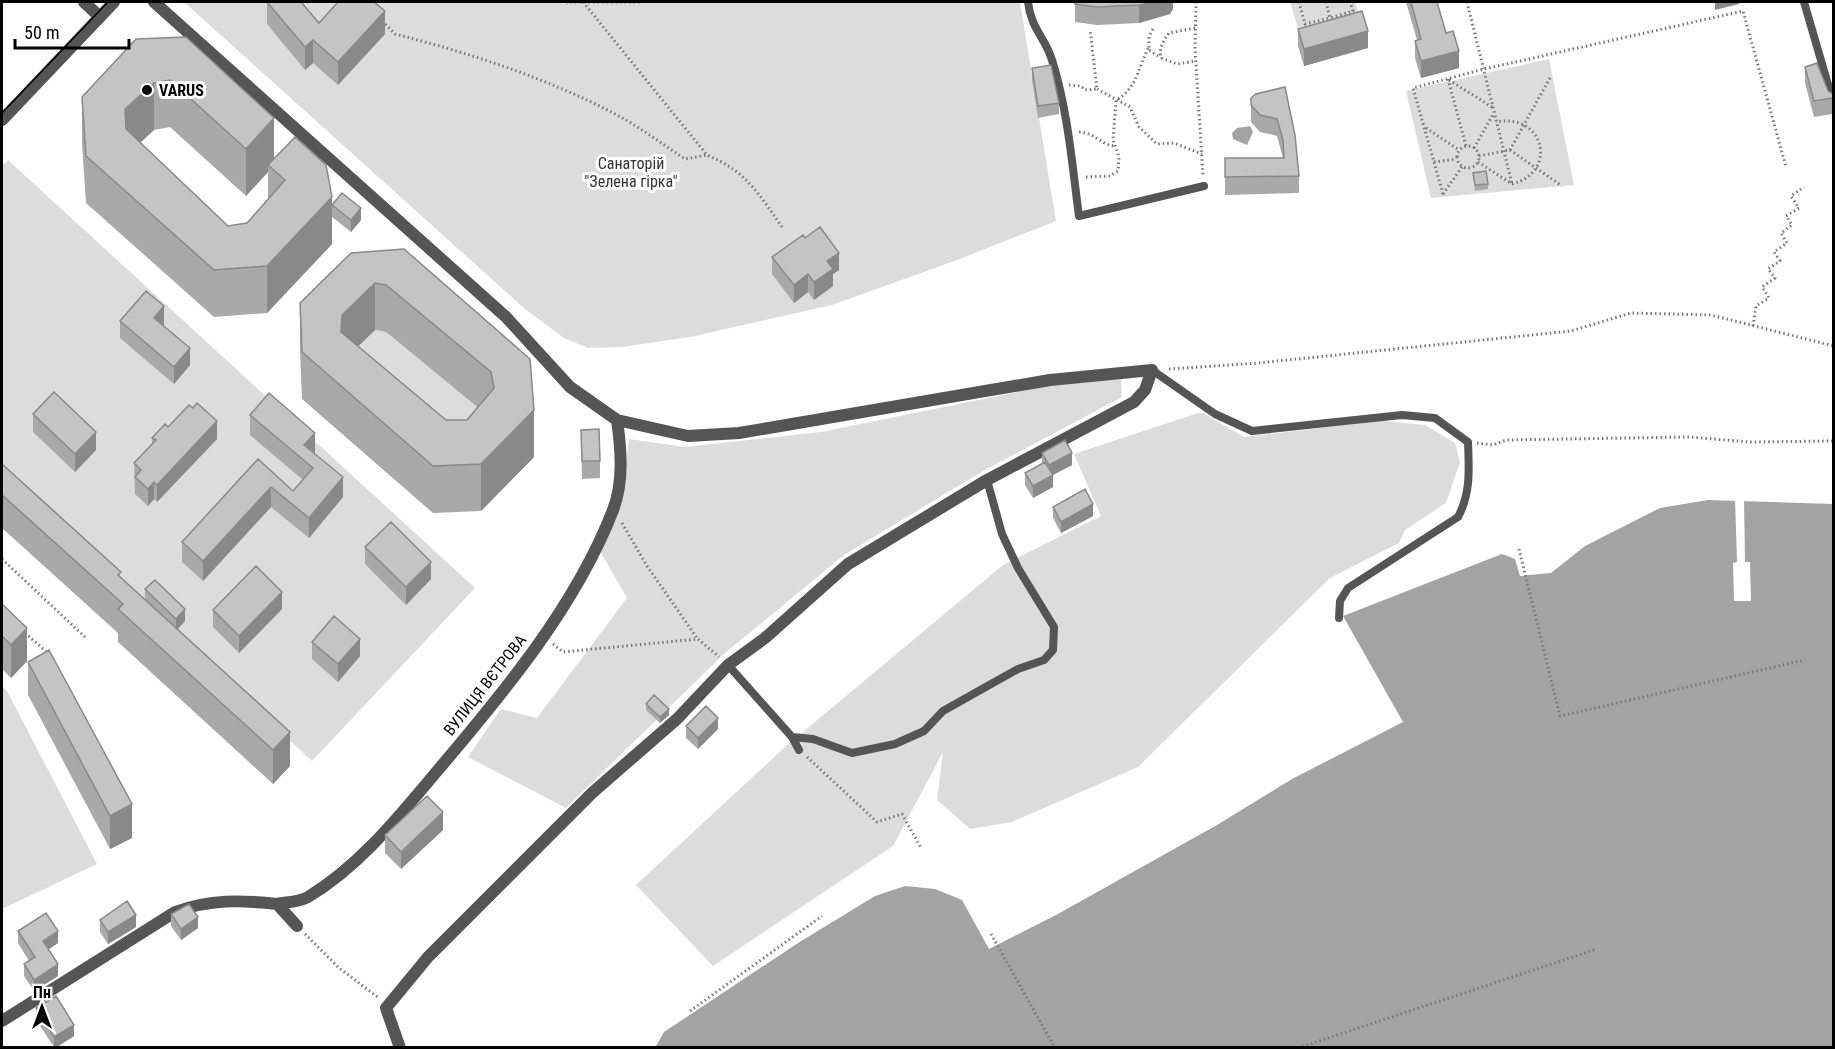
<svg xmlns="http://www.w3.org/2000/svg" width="1835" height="1049" viewBox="0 0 1835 1049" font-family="'Roboto Condensed',sans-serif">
<rect width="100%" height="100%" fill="#fff"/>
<!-- green -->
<path fill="#dcdcdc" d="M184 2H1020L1056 221 957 260 832 305 690 337 622 347 588 348 564 338 525 309Z
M1290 2H1355L1358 12 1298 28Z
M1549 59 1574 185 1431 198 1406 91Z
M8 160 475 588 312 761 2 477V166Z
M375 330 386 332 491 419 467 468 342 362Z
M1121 379 1122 397 983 471 844 555 725 653 566 808 468 757 501 709 537 718 627 598 601 553 622 497 629 439 685 447 821 432 1072 381Z
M1198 413H1203L1244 437 1382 421 1425 425 1455 443 1460 462 1446 503 1405 530 1399 543 1330 578 1138 767 1012 822 970 829 937 800 943 752 893 846 713 966 636 885 785 747 1003 565 1101 516 1074 454Z
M2 686 7 691 97 864 2 909Z"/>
<!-- water -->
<path fill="#a3a3a3" d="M1250 126 1253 132 1247 145 1233 139 1232 133 1237 128Z
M1708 500 1833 504V1047L655 1048 664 1032 798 943 875 896 905 886 935 889 962 900 989 949 1056 915 1217 825 1292 779 1403 722 1343 616 1502 554 1515 559 1520 576 1551 573 1585 546 1660 508Z"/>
<!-- pier -->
<path fill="#fff" d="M1735 498H1744L1745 562H1750L1751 601H1734L1733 563 1737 562Z"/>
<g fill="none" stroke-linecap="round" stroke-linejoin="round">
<!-- path -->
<path stroke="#777" stroke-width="3" stroke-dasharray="1.5 3" stroke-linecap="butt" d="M566 2H640
M583 2 707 155C746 171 759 194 782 227
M1196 2 1195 48 1203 176
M1299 2 1305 24 1330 18
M1326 2 1330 18 1353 11 1350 2
M1467 2 1512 184
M382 21 395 34C469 53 547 78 615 114 640 127 662 144 685 159L707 155
M1195 28 1169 33C1163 41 1159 48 1161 58L1177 64 1196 61
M1153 29 1149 36V50L1161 58
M1448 79 1466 146
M1449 80 1492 107
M1069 85 1081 86 1085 90 1097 89 1090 29
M1097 89 1130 107 1139 127 1157 144 1174 143 1202 154
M1426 128 1459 150
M1079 132C1094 132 1102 146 1116 146
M1457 157a11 11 0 1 1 22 0a11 11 0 1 1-22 0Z
M1474 148 1494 113
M1510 150 1562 186
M1479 156 1510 150 1551 76
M1434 162 1456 159
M1478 162 1512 184C1559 172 1544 112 1496 122
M1086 177 1110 176 1118 171 1119 157 1113 140 1116 100C1137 89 1138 67 1149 47
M1443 194 1413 88 1484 69 1743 11 1786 167
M1443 194 1462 167
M1753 326 1756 306 1769 298 1762 287 1775 278 1768 269 1780 261 1774 252 1787 243 1781 233 1792 225 1786 216 1799 208 1791 196 1804 187
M1169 369 1258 363 1571 331 1631 313 1711 315 1834 346
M1477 443 1493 445 1506 440 1689 437 1749 442 1834 441
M622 523 647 566 697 638
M1519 549 1560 716 1805 660
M2 559 86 638
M25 633 49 654
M553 644 563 652 698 639 719 657
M807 757 877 822 902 814 921 848
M305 934 339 968 379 998
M991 934 1055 1048
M690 1011 822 916
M1298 1048 1594 950"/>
<!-- service -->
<path stroke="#555" stroke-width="8" d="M1028 2C1031 29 1045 37 1052 60 1068 111 1072 164 1079 216L1204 186
M1804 2 1834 105
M1152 370 1215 414 1252 431 1402 415 1435 418 1468 442C1469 469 1471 493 1458 517L1348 588 1340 601 1339 618
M728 665 792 737 799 750
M792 737 813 739 852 753 895 744 924 731 943 711 991 684 1018 669 1044 660 1053 650 1054 627 1018 568 1002 534 987 480"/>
<!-- minor -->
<path stroke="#555" stroke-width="12" d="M84 2 100 17
M154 2 506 317 570 387 617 420 688 436 739 433 1050 380 1152 370 1145 390 1134 402 987 480 848 564 765 638 728 665 677 719 592 793 428 957 386 1008 400 1048
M277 904C287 902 300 902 308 897 360 866 400 815 438 770 504 692 576 606 613 510 624 482 621 448 617 420
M2 1021 175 912C210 899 240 900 277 904L297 926"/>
<!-- tertiary -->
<path stroke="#555" stroke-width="12" d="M2 120 114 2"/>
<!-- tram -->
<path stroke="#000" stroke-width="1.5" d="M2 113 108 2"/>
</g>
<!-- wall -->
<path fill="#a9a9a9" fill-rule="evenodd" d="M267 2 319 23 385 34 338 85 313 63 305 70 267 24Z
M1075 2H1173V9L1170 14 1139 23 1097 25 1075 22Z
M1406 2H1437L1446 33 1459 68 1421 78 1415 58V41L1417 40Z
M1298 29 1368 48 1304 66 1298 46Z
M136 39 274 158 332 204 361 220 351 232 332 217V244L267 313 214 317 86 203 82 144V97ZM170 127 246 196 268 172V199L247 223 228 226 140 143 154 130Z
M1805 67 1828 91 1833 98V114L1814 117 1805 83Z
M1032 68 1059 103V114L1038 118 1032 80Z
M1285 87 1299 176V193L1225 195V158H1283L1277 136 1260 132 1251 122V98Z
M1473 173 1488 184V189L1475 191Z
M805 238 839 270 833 274V286L814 300 808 292 794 303 772 274V257Z
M351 253 530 359 534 457 481 511 433 513 302 399 300 350V303ZM375 330 386 332 477 407 467 420H446L358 346Z
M120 321 164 324 163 325 190 365 174 384 120 338Z
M33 414 96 450 75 472 33 432Z
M250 415 315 453 343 497 309 538 271 507 203 581 182 562V542L258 459 293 491 303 480 250 435Z
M168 427 217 439 157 502 154 499 148 506 135 494 134 463 152 444V438Z
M581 430 600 461V478L582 479Z
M1042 453 1072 465 1052 475 1053 487 1033 498 1025 485V473L1042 464Z
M2 464 145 600V589L185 621 177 629 290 766 273 784 118 642V633L2 528Z
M1053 507 1093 516 1061 533 1053 518Z
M365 547 431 579 406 605 365 564Z
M2 604 27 661 11 678 2 669Z
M282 609 239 653 213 627V610Z
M312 642 360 656 338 682 312 659Z
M28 662 132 838 110 849 28 695Z
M646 704 669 715 660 723 646 710Z
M686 726 718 729 698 749 686 738Z
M443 830 401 869 385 853V835Z
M171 914 198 928 181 940 171 926Z
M100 920 136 927 108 944 100 932Z
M18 931 58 943 48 949 58 976 34 991 24 976V964L29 961 18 943Z
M36 1008 74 1036 57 1047H54L36 1020Z"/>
<!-- shaded-wall -->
<path fill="#898989" d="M1153 2H1173V9L1170 14 1139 23V5Z
M1715 2H1739V4L1715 10Z
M385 11V34L338 85V62Z
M1368 31V48L1304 66V49Z
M313 40V63L305 70V47Z
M1459 51V68L1421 78V61Z
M154 83V130L125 156V109Z
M274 118V165H268V172L246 196V149Z
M332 197V244L267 313V266Z
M361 208V220L351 232V220Z
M839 253V270L833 274V286L814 300V282L827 261Z
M808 274V292L794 303V285Z
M375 283V330L342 362 341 332 342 315Z
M164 306V324L154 335V318Z
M190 348V365L174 384V367Z
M534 410V457L481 511V464Z
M217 421V439L157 502V485Z
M96 432V450L75 472V454Z
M315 433V453L304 445Z
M1072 453V465L1049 477V465Z
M1053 475V487L1033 498V486Z
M343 477V497L309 538V518Z
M154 482V499L148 506V489Z
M271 487V507L203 581V561Z
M1093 504V516L1061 533V522Z
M431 562V579L406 605V587Z
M282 592V609L239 653V636Z
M185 609V621L176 631V619Z
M27 628V661L11 678V645Z
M360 639V656L338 682V664Z
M669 709V715L660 723V717Z
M718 718V729L698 749V738Z
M290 732V766L273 784V750Z
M132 804V838L110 849V816Z
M443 812V830L401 869V852Z
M136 915V927L108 944V932Z
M198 917V928L181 940V929Z
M58 931V943L43 953V941Z
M58 964V976L34 991V980Z
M74 1025V1036L57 1047H54V1037Z"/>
<!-- building -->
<path fill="#c4c4c4" stroke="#898989" stroke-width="1.5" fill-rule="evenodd" d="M267 2H301L319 23 338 2H374L385 11 338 62 313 40 305 47Z
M1075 2H1153L1139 5 1097 7 1075 4Z
M1411 2H1437L1446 33 1453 31 1459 51 1421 61 1415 41 1421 39Z
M1362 11 1368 31 1304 49 1298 29Z
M186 37 274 118 246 149 170 80 154 83 125 109 126 129 228 226 247 223 285 180 268 165 295 137 326 165 332 197 267 266 214 270 86 156 82 97 136 39Z
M1817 63 1828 91 1833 94V98L1814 101 1805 67Z
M1051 65 1059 103 1038 106 1032 68Z
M1285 87 1295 135 1299 176 1225 177V158H1284L1283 140 1277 119 1260 115 1251 105V98L1256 94Z
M1486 171 1488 184 1475 185 1473 173Z
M342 193 361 208 351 220 332 205Z
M820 227 839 253 827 261 833 269 814 282 808 274 794 285 772 257 803 235 805 238Z
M404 249 530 359 534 410 481 464 433 466 302 352 300 303 351 253ZM375 283 386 285 491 372 494 388 467 420H446L341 332 342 315Z
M146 291 164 306 154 318 190 348 174 367 120 321Z
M54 392 96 432 75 454 33 414Z
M269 393 315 433 304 445 343 477 309 518 271 487 203 561 182 542 258 459 293 491 313 468 250 415Z
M197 403 217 421 157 485 154 482 148 489 135 477 141 470 134 463 156 440 152 438 165 424 168 427 189 405 193 408Z
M599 429 600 461H582L581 430Z
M1065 440 1072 453 1049 465 1042 453Z
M1045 462 1053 475 1033 486 1025 473Z
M2 464 121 572 118 575 290 732 273 750 118 609 123 604 2 495Z
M1085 489 1093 504 1061 522 1053 507Z
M391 522 431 562 406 587 365 547Z
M256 566 282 592 239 636 213 610Z
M155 580 185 609 176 619 145 589Z
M2 604 27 628 11 645 2 636Z
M334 616 360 639 338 664 312 642Z
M49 650 132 804 110 816 28 662Z
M654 695 669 709 660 717 646 704Z
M706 706 718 718 698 738 686 726Z
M427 796 443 812 401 852 385 835Z
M127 901 136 915 108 932 100 920Z
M189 904 198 917 181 929 171 914Z
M46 913 58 931 43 941 58 964 34 980 24 964 35 957 18 931Z
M56 996 74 1025 54 1037 36 1008Z"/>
<!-- markers -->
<circle fill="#000" stroke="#fff" stroke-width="2" cx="147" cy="90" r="6"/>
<g text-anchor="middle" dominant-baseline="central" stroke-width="6" stroke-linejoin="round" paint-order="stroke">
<!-- poi labels -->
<g font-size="16" font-weight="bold" fill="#000" stroke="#fff" text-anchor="start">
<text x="159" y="90">VARUS</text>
</g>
<!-- park labels -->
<g font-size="16" fill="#333" stroke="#fff">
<text x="631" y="163">Санаторій<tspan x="631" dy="18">"Зелена гірка"</tspan></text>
</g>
<!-- street labels -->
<g font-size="16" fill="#000" stroke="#fff">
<text transform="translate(485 685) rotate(-52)">ВУЛИЦЯ ВЄТРОВА</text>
</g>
</g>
<!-- border -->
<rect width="1835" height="1049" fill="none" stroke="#000000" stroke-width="6"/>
<!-- north arrow -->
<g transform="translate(42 1007)" stroke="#ffffff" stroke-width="4.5" paint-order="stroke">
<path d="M0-4.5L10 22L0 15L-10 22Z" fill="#000000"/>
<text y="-9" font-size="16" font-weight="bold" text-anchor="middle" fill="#000000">Пн</text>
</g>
<!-- scale -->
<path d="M15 39v9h114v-9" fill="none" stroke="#000000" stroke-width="3"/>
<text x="24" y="39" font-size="18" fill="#000000" stroke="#ffffff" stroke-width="4.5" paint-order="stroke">50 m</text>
</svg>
